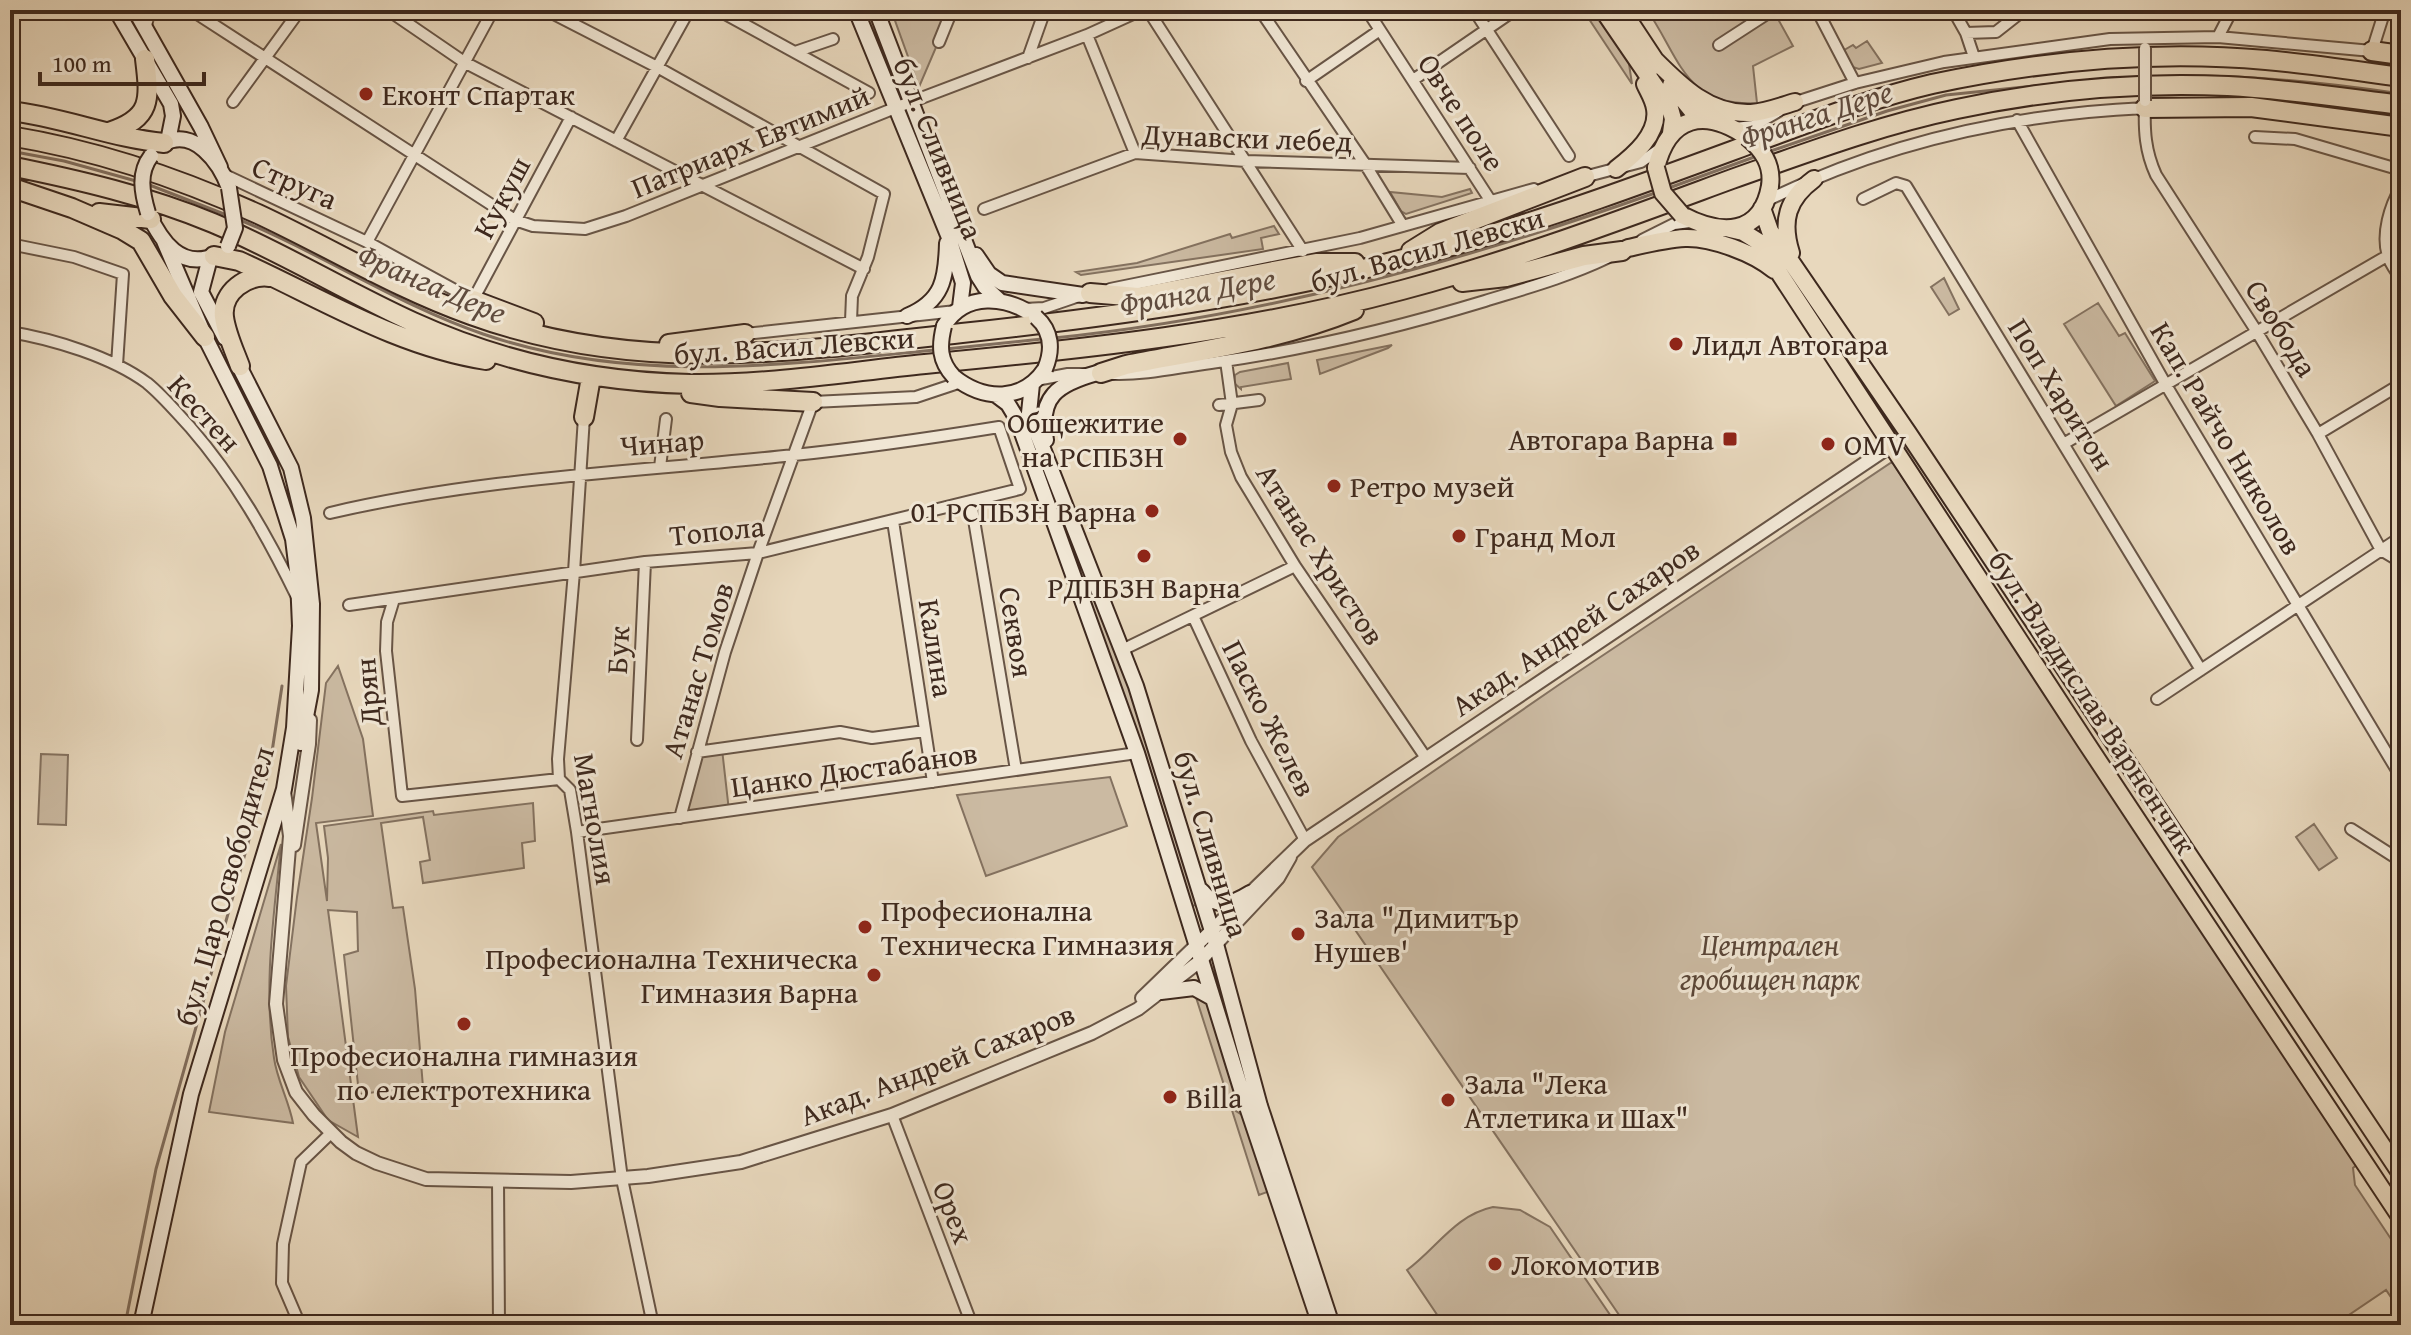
<svg xmlns="http://www.w3.org/2000/svg" width="2411" height="1335" viewBox="0 0 2411 1335" font-family="'Gentium Book Plus',serif">
<rect width="100%" height="100%" fill="#e8d8bd"/>
<filter id="stains"><feTurbulence type="fractalNoise" baseFrequency=".0025" numOctaves="4"/><feColorMatrix values="0 0 0 0 .2 0 0 0 0 .09 0 0 0 0 .02 0 0 0 .5 -.17"/></filter>
<radialGradient id="worn" r=".72"><stop offset=".6" stop-color="#630" stop-opacity="0"/><stop offset="1" stop-color="#630" stop-opacity=".3"/></radialGradient>
<!-- green -->
<path fill="#cbbaa2" stroke="#847260" stroke-width="2" d="M906 10H952L919 87 893 15Z
M1583 10H1597L1628 57 1632 84Z
M1647 10H1773L1793 46 1753 66 1757 103C1684 107 1680 57 1647 10Z
M1867 41 1882 63 1859 69 1846 65 1839 53 1853 45 1856 48Z
M1470 189 1472 193 1406 214 1401 211 1390 192 1442 197Z
M1274 226 1279 234 1261 238 1263 249 1081 275 1076 272 1137 263 1230 234 1232 238Z
M1944 278 1959 309 1949 315 1931 287Z
M2098 303 2119 336 2125 333 2155 381 2116 406 2064 324Z
M1392 345 1388 348 1320 374 1317 360Z
M1288 363 1291 379 1241 387V389L1234 383 1235 375 1240 372Z
M1892 462 2359 1163 2353 1168 2355 1185 2401 1254V1312L2386 1290 2334 1325H1626L1312 867 1338 837 1560 684Z
M1095 586 1204 904 1184 907 1080 592Z
M338 666 363 739 373 816 316 823 327 901 328 858 324 826 433 811 434 815 533 803 535 841 522 843 524 868 423 883 420 862 430 860 423 817 381 823 393 908 403 907 415 989 423 1087 359 1094 344 955 358 951 357 912 328 910 358 1137 328 1120 299 1077 288 1037 286 986 297 897 312 798 326 683Z
M722 749 729 811 680 818 697 752Z
M41 754 68 755 66 825 38 824Z
M1110 777 1127 826 986 876 957 795Z
M2314 824 2337 858 2319 870 2296 837Z
M281 844C274 915 263 987 274 1058 277 1080 289 1101 293 1123L209 1112 225 1032Z
M1194 991 1206 993 1242 1092 1236 1111 1245 1117 1270 1191 1259 1195Z
M1493 1207 1520 1210 1550 1227 1617 1325H1444L1407 1270C1436 1249 1455 1215 1493 1207Z"/>
<g fill="none" stroke-linecap="round" stroke-linejoin="round">
<!-- stream -->
<path stroke="#816e5d" stroke-width="3" d="M2126 78C2218 72 2310 80 2401 94
M10 151 64 161 136 181
M1768 152 1887 111 1946 95 2114 78
M147 184 229 216
M1666 189 1757 156
M240 220C323 254 398 305 483 334 631 385 782 365 935 350
M1054 338C1260 317 1461 262 1655 193
M946 349 1042 339
M125 1325 156 1169 270 765 282 686"/>
<defs>
<path id="minor" d="M191 10 515 220 533 226 585 229 626 216 895 108 1087 35 1142 10
M388 10 464 62 864 269
M546 10 657 67 884 194 868 257 852 296 851 321
M718 10 869 93
M1148 10 1303 251
M1260 10 1365 164 1403 226
M1367 10 1490 200
M1474 10 1569 156
M1817 10 1855 83
M1953 10 1966 33 1974 57
M145 29 148 18 154 10
M1966 33 1996 32 2024 10
M1087 35 1135 153
M2218 37 2232 10
M939 42 952 10
M1719 45 1773 10
M795 52 833 39
M1028 58 1045 10
M1413 80 1515 10
M1306 81 1380 30
M233 102 300 10
M1793 103 1855 83 1944 62 2110 39 2218 37 2372 51 2385 10
M2145 104C2144 130 2145 151 2156 175L2257 332 2318 434 2381 550 2401 562
M2017 120 2166 385 2401 777
M1735 128 1753 126 1779 111
M2255 137 2295 139 2401 170
M616 141 689 10
M225 175 367 242 473 300 571 117
M1580 178 1641 162 1661 148
M2401 187C2390 206 2381 234 2388 256 2390 264 2397 272 2401 279
M1863 199 1896 183 1906 186 2201 670
M1766 201C1885 142 2013 114 2145 108
M984 209 1135 153 1246 161 1470 168
M1642 240 1674 224 1690 222
M367 242 493 10
M10 244 74 257 123 274 117 365
M1110 289 1360 238 1534 189
M1024 309 1044 308 1082 295
M10 332C53 339 112 357 147 383 163 396 176 412 190 427 235 479 267 535 297 597
M745 334 956 311
M1226 361 1232 404 1226 425 1231 452 1241 477 1295 566 1426 758
M1114 374C1146 375 1179 367 1211 363 1304 350 1396 328 1485 301 1527 288 1567 277 1607 258
M1036 380 1068 374H1086
M1219 405 1259 400
M584 417 574 572 558 759 559 779 570 790 577 832 622 1179 653 1325
M2318 434 2401 384
M2065 443 2387 256
M660 467 666 419
M971 502 1016 770
M330 513C483 477 638 472 794 455 862 448 931 438 999 427L1020 489 758 553 645 562 349 605
M893 521 933 782
M394 599 387 622 386 651 402 796 559 779
M1193 616 1251 741 1305 840
M1122 650 1295 566
M2157 699 2401 537
M637 740 645 562
M697 752 840 732 872 738 925 731
M680 818 725 652 758 553 813 402 916 397 961 382
M2351 829 2401 861
M577 832 1137 753
M892 1115 972 1325
M498 1181 499 1325
M300 1325 282 1283 283 1244 301 1162 331 1133"/>
<path id="tertiary" d="M284 791 290 836 276 1004 284 1060 296 1092 314 1115 341 1142 356 1153 377 1163 426 1179 571 1182 648 1176 741 1162 892 1115 1092 1033 1138 1009 1200 961 1278 878 1290 857
M294 845 309 744 310 720
M1142 998 1305 840 1892 445"/>
<path id="secondary" d="M116 10 171 104 173 116 168 141
M135 10 201 127 220 167
M856 10 948 235 963 283 960 307
M876 10 978 276 985 287 1000 301
M163 144C194 126 220 163 229 188
M148 213C161 241 181 271 216 255
M976 255 989 274 1002 283 1083 295
M210 258 201 292 225 338
M907 316C943 301 946 279 947 243
M944 326C965 291 1007 296 1036 317
M236 360 291 468 303 518 312 604 311 690 301 743
M954 377C984 401 1023 402 1045 369
M1032 384 1029 413 1136 686 1216 944 1260 1106 1332 1325
M996 395 1008 404 1017 419 1137 753 1242 1092 1320 1325
M1046 440C1038 396 1058 384 1097 373
M1202 891C1217 910 1232 904 1250 893
M1161 992 1194 988 1212 998
M141 1325 191 1094 284 789 294 728 300 626 298 579 293 539 270 466 205 337 164 241"/>
<path id="primary" d="M1603 10 1670 108 1673 119 1671 133
M1622 10 1659 66
M1653 58C1680 85 1709 115 1751 113 1766 112 1781 106 1795 102
M1671 85 1693 112 1707 120
M1656 168C1669 115 1705 108 1747 137
M1616 169C1634 155 1659 134 1655 109 1654 100 1648 91 1645 84
M1762 208 1770 231 1908 433 2401 1174
M1682 215C1720 235 1761 237 1770 186
M1730 229 1743 232 1759 242 2085 741 2401 1218
M1628 248C1646 244 1666 239 1685 238 1711 237 1754 253 1774 270
M1791 253C1781 221 1787 199 1814 179"/>
<path id="trunk" d="M2372 51 2401 55
M2145 108 2251 107 2401 127
M10 111C63 117 112 138 164 143
M109 132C152 118 150 100 145 59
M10 136C96 150 179 178 258 214 329 247 397 289 471 315 557 346 649 357 740 353 814 351 888 341 962 333 1131 315 1298 291 1462 243 1562 214 1658 178 1756 142 1814 121 1872 98 1932 84 2040 61 2155 50 2266 60 2311 64 2356 71 2401 77
M10 166C79 180 148 196 213 223 282 252 345 291 413 322 501 362 593 382 690 384 768 385 846 372 925 364 1085 349 1246 332 1402 290 1515 260 1623 219 1732 179 1806 153 1880 125 1957 109 2045 90 2138 82 2228 86 2286 89 2344 98 2401 105
M10 187 72 208 123 230 141 241 173 296 205 337
M99 213 151 219
M1411 251 1440 233 1585 177
M214 256 239 261C321 298 396 346 486 360
M1462 282 1506 277 1584 256 1622 251
M1090 293 1138 297 1316 263H1355
M473 300 534 323
M669 344 745 334
M240 366C234 350 226 333 224 317 221 292 247 274 270 277
M1101 373 1126 365C1203 350 1281 340 1354 310
M691 393 720 397 813 402
M584 417 591 377"/>
</defs>
<!-- minor casing -->
<use href="#minor" stroke="#685546" stroke-width="14"/>
<!-- tertiary casing -->
<use href="#tertiary" stroke="#685546" stroke-width="16"/>
<!-- secondary casing -->
<use href="#secondary" stroke="#3e291e" stroke-width="18"/>
<!-- primary casing -->
<use href="#primary" stroke="#3e291e" stroke-width="20"/>
<!-- trunk casing -->
<use href="#trunk" stroke="#3e291e" stroke-width="22"/>
<!-- minor -->
<use href="#minor" stroke="#f0e6d4" stroke-width="10"/>
<!-- tertiary -->
<use href="#tertiary" stroke="#f0e6d4" stroke-width="12"/>
<!-- secondary -->
<use href="#secondary" stroke="#f0e6d4" stroke-width="14"/>
<!-- primary -->
<use href="#primary" stroke="#e8d8bd" stroke-width="16"/>
<!-- trunk -->
<use href="#trunk" stroke="#e8d8bd" stroke-width="18"/>
<defs>
<path id="minor-bridge" d="M2145 101V48"/>
<path id="secondary-bridge" d="M148 213C142 193 138 173 151 156
M228 246 235 228 229 188
M1036 317C1052 331 1053 350 1045 369
M944 326C939 346 939 361 954 377"/>
<path id="primary-bridge" d="M1747 137C1763 150 1773 165 1770 186
M1656 168 1663 193 1682 215"/>
</defs>
<!-- minor-bridge casing -->
<use href="#minor-bridge" stroke="#685546" stroke-width="14" stroke-linecap="butt"/>
<!-- secondary-bridge casing -->
<use href="#secondary-bridge" stroke="#3e291e" stroke-width="18" stroke-linecap="butt"/>
<!-- primary-bridge casing -->
<use href="#primary-bridge" stroke="#3e291e" stroke-width="20" stroke-linecap="butt"/>
<!-- minor-bridge -->
<use href="#minor-bridge" stroke="#f0e6d4" stroke-width="10"/>
<!-- secondary-bridge -->
<use href="#secondary-bridge" stroke="#f0e6d4" stroke-width="14"/>
<!-- primary-bridge -->
<use href="#primary-bridge" stroke="#e8d8bd" stroke-width="16"/>
</g>
<!-- markers -->
<g fill="#8f2418" stroke="#f0e6d4" stroke-width="3">
<circle cx="366" cy="94" r="8"/>
<circle cx="1676" cy="344" r="8"/>
<circle cx="1180" cy="439" r="8"/>
<rect x="1722" y="431" width="16" height="16" rx="4"/>
<circle cx="1828" cy="444" r="8"/>
<circle cx="1334" cy="486" r="8"/>
<circle cx="1152" cy="511" r="8"/>
<circle cx="1459" cy="536" r="8"/>
<circle cx="1144" cy="556" r="8"/>
<circle cx="865" cy="927" r="8"/>
<circle cx="1298" cy="934" r="8"/>
<circle cx="874" cy="975" r="8"/>
<circle cx="464" cy="1024" r="8"/>
<circle cx="1170" cy="1097" r="8"/>
<circle cx="1448" cy="1100" r="8"/>
<circle cx="1495" cy="1264" r="8"/>
</g>
<g text-anchor="middle" dominant-baseline="central" stroke-width="6" stroke-linejoin="round" paint-order="stroke">
<!-- poi labels -->
<g font-size="30" fill="#3e291e" stroke="#f0e6d4" text-anchor="start">
<text x="382" y="94">Еконт Спартак</text>
<text x="1692" y="344">Лидл Автогара</text>
<text x="1164" y="422" text-anchor="end">Общежитие<tspan x="1164" dy="34">на РСПБЗН</tspan></text>
<text x="1714" y="439" text-anchor="end">Автогара Варна</text>
<text x="1844" y="444">OMV</text>
<text x="1350" y="486">Ретро музей</text>
<text x="1136" y="511" text-anchor="end">01 РСПБЗН Варна</text>
<text x="1475" y="536">Гранд Мол</text>
<text x="1144" y="587" text-anchor="middle">РДПБЗН Варна</text>
<text x="881" y="910">Професионална<tspan x="881" dy="34">Техническа Гимназия</tspan></text>
<text x="1314" y="917">Зала "Димитър<tspan x="1314" dy="34">Нушев'</tspan></text>
<text x="858" y="958" text-anchor="end">Професионална Техническа<tspan x="858" dy="34">Гимназия Варна</tspan></text>
<text x="464" y="1055" text-anchor="middle">Професионална гимназия<tspan x="464" dy="34">по електротехника</tspan></text>
<text x="1464" y="1083">Зала "Лека<tspan x="1464" dy="34">Атлетика и Шах"</tspan></text>
<text x="1186" y="1097">Billa</text>
<text x="1511" y="1264">Локомотив</text>
</g>
<!-- street labels -->
<g font-size="30" fill="#3e291e" stroke="#f0e6d4">
<text transform="translate(1462 112) rotate(57)">Овче поле</text>
<text transform="translate(1247 137) rotate(2)">Дунавски лебед</text>
<text transform="translate(750 141) rotate(-22)">Патриарх Евтимий</text>
<text transform="translate(939 148) rotate(68)">бул. Сливница</text>
<text transform="translate(295 182) rotate(24)">Струга</text>
<text transform="translate(501 197) rotate(-62)">Кукуш</text>
<text transform="translate(1427 249) rotate(-16)">бул. Васил Левски</text>
<text transform="translate(2282 328) rotate(58)">Свобода</text>
<text transform="translate(794 345) rotate(-4)">бул. Васил Левски</text>
<text transform="translate(2062 394) rotate(58)">Поп Харитон</text>
<text transform="translate(205 413) rotate(48)">Кестен</text>
<text transform="translate(2227 438) rotate(59)">Кап. Райчо Николов</text>
<text transform="translate(662 442) rotate(-5)">Чинар</text>
<text transform="translate(717 530) rotate(-6)">Топола</text>
<text transform="translate(1321 554) rotate(57)">Атанас Христов</text>
<text transform="translate(1575 627) rotate(-34)">Акад. Андрей Сахаров</text>
<text transform="translate(1017 632) rotate(81)">Секвоя</text>
<text transform="translate(937 648) rotate(81)">Калина</text>
<text transform="translate(617 650) rotate(-87)">Бук</text>
<text transform="translate(697 670) rotate(-73)">Атанас Томов</text>
<text transform="translate(367 692) rotate(-95)">Дрян</text>
<text transform="translate(2093 702) rotate(57)">бул. Владислав Варненчик</text>
<text transform="translate(1270 718) rotate(63)">Паско Желев</text>
<text transform="translate(854 769) rotate(-8)">Цанко Дюстабанов</text>
<text transform="translate(596 819) rotate(80)">Магнолия</text>
<text transform="translate(1212 844) rotate(73)">бул. Сливница</text>
<text transform="translate(224 886) rotate(-74)">бул. Цар Освободител</text>
<text transform="translate(937 1064) rotate(-21)">Акад. Андрей Сахаров</text>
<text transform="translate(954 1212) rotate(69)">Орех</text>
</g>
<!-- park labels -->
<g font-size="30" font-style="italic" fill="#5a4638" stroke="#f0e6d4">
<text x="1770" y="944">Централен<tspan x="1770" dy="34">гробищен парк</tspan></text>
</g>
<!-- water labels -->
<g font-size="32" font-style="italic" fill="#604c3e" stroke="#f0e6d4">
<text transform="translate(1816 114) rotate(-18)">Франга Дере</text>
<text transform="translate(432 283) rotate(23)">Франга Дере</text>
<text transform="translate(1197 291) rotate(-10)">Франга Дере</text>
</g>
</g>
<!-- margin -->
<rect width="2411" height="1335" fill="none" stroke="#e8d8bd" stroke-width="40"/>
<rect x="12" y="12" width="2387" height="1311" fill="none" stroke="#3e291e" stroke-width="4"/>
<rect x="20" y="20" width="2371" height="1295" fill="none" stroke="#3e291e" stroke-width="2"/>
<!-- scale -->
<path d="M40 72v12h164v-12" fill="none" stroke="#3e291e" stroke-width="4"/>
<text x="52" y="72" font-size="24" fill="#3e291e" stroke="#f0e6d4" stroke-width="6" paint-order="stroke">100 m</text>
<rect width="100%" height="100%" filter="url(#stains)"/>
<rect width="100%" height="100%" fill="url(#worn)"/>
</svg>
